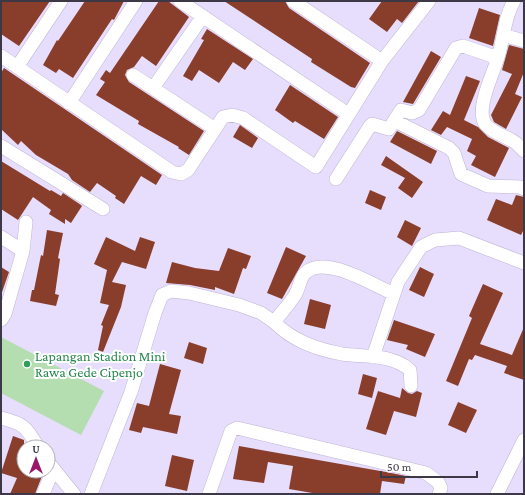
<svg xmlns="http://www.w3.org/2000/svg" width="525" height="495" viewBox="0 0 525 495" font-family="'Crimson Pro',serif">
<rect width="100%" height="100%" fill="#e7ddfd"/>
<!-- green -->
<path fill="#b4deaf" d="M1 337 104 391 81 435 1 393Z"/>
<!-- building -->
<path fill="#893e2c" d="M1 1H50L19 46 1 34Z
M85 1H124L114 20 112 19 106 28 73 78 59 69 56 73 43 65 57 40 58 41Z
M159 1H168L189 17 156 66 142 56 134 67 127 70 125 75 129 82 204 131 189 155 178 148 179 147 138 124 139 121 96 95 105 82 100 79 106 70 110 73Z
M224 1H285L289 8 370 63 355 88 351 87 311 62 312 59Z
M382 1H419L402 23 397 19 387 32 369 19Z
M479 8 500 15 493 46 469 38Z
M207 29 253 59 245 70 233 62 219 83 199 70 192 81 183 76 204 40 201 39Z
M509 45 524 49V72L515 94 522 97 506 129 494 122 491 115 512 74 502 70Z
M431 51 441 57 413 104 403 102Z
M4 68 162 175 156 185 141 176 124 204 115 198 116 196 97 183 90 192 72 180 68 174 36 155 21 141 18 145 1 129V73Z
M466 76 480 81 464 120 478 127 488 137 509 148 495 177 471 165 476 156 467 151 472 139 447 127 441 135 431 130 443 111 450 115Z
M290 85 338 117 324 139 295 121 293 123 275 110Z
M240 125 258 138 252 148 233 137Z
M397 131 437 151 431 164 390 142Z
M386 156 423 182 412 198 398 188 405 178 381 165Z
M1 161 50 191 51 190 61 196 63 193 81 205 82 206 71 223 65 219V224L49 214 51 210 33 197 18 220 1 209Z
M370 190 386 197 381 210 365 203Z
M516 195 524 197V229L521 235 487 220 496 199 512 205Z
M405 220 421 228 412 246 397 237Z
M47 230 63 233 58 258 60 259 55 294 59 295 56 306 30 301 32 290H34L41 255 43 256Z
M106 237 135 251 140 237 155 242 146 269 122 262 112 282 126 285 121 307 103 352 98 350 103 326 101 325 109 305 100 303 107 270 94 264Z
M286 247 306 256 282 299 267 293Z
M228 248 251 256 246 269 243 268 234 294 215 287V290L190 285 166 283 172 262 195 268 219 271Z
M1 267 9 272 1 295Z
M420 267 434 274 424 297 409 290Z
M483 284 503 293 480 344 512 355 524 327V380L504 373 507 366 475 355 472 360 469 359 458 386 446 381 472 318 469 316Z
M310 299 331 305 325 329 304 324Z
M394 320 435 334 425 357 406 349 408 345 387 340Z
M189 342 207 348 203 364 184 358Z
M160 364 181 370 169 414 181 416 177 434 143 427 141 433 129 430 137 403 149 406Z
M363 374 377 378 372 398 358 394Z
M402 388 408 393 412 394 417 391 422 393 416 417 394 411 386 435 366 429 378 391 400 398Z
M458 402 477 410 466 433 448 425Z
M13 436 24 440V471H44L35 494H10L17 478 1 473Z
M239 446 386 472 406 476 404 484 382 481 380 494H318L289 489 293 466 268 462 264 483 233 479Z
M172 455 194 460 187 491 165 486Z"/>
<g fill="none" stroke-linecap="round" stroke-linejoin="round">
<defs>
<path id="minor" d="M180 1 348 114
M293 1 382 61
M514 1C504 18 504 38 498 57 494 73 474 110 486 125 493 133 505 136 513 141 517 143 521 148 524 151
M503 35 524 41
M1 56 172 172 181 174 188 170 223 117 232 115 243 118 316 167 382 61 429 1
M17 67 61 1
M133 75 215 129
M153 88 203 16
M69 103 136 1
M395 121 449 148 454 153 461 174 488 186 520 187 524 189
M1 146 103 209
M336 179 370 126 372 124 389 129 401 110 412 113 419 110 456 48 463 46 498 58
M1 237 23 251
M1 320 5 314 23 251 26 222
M274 322C293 341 316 349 342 354 365 357 392 354 410 370L411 386
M373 357 398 282 421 247 435 240 459 238 524 263
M1 418C25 424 26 427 38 447
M48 462 74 494
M43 494 53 470
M91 494 131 392 155 313 162 295 171 291 189 293 239 305 261 313 274 322C281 313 289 305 295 295 299 289 300 278 305 273 325 254 373 285 394 294
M209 494 231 431 237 428 426 473 438 482 441 488 439 494
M497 494 524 440"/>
</defs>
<!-- minor casing -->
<use href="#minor" stroke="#bfb5d4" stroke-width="14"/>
<!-- minor -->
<use href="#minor" stroke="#fff" stroke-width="13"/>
</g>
<!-- markers -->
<circle fill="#2e9e5b" stroke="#fff" stroke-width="1.5" cx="27" cy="364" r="4"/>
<g text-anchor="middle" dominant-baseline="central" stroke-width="4" stroke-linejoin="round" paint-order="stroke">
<!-- leisure labels -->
<g font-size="14" fill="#27864d" stroke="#fff" text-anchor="start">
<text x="35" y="356">Lapangan Stadion Mini<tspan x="35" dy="16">Rawa Gede Cipenjo</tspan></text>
</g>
</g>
<!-- border -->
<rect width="525" height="495" fill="none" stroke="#3c3845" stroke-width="4"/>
<!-- north arrow -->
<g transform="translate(36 459)"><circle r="19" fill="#ffffff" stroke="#b1afb5"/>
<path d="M0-3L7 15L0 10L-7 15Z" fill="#9a1669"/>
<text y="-6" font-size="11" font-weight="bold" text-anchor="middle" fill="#3c3845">U</text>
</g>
<!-- scale -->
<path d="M381 471v6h96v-6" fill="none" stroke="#3c3845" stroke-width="2"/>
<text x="387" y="471" font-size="12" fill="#3c3845" stroke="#ffffff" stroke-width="3" paint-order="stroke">50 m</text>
</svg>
